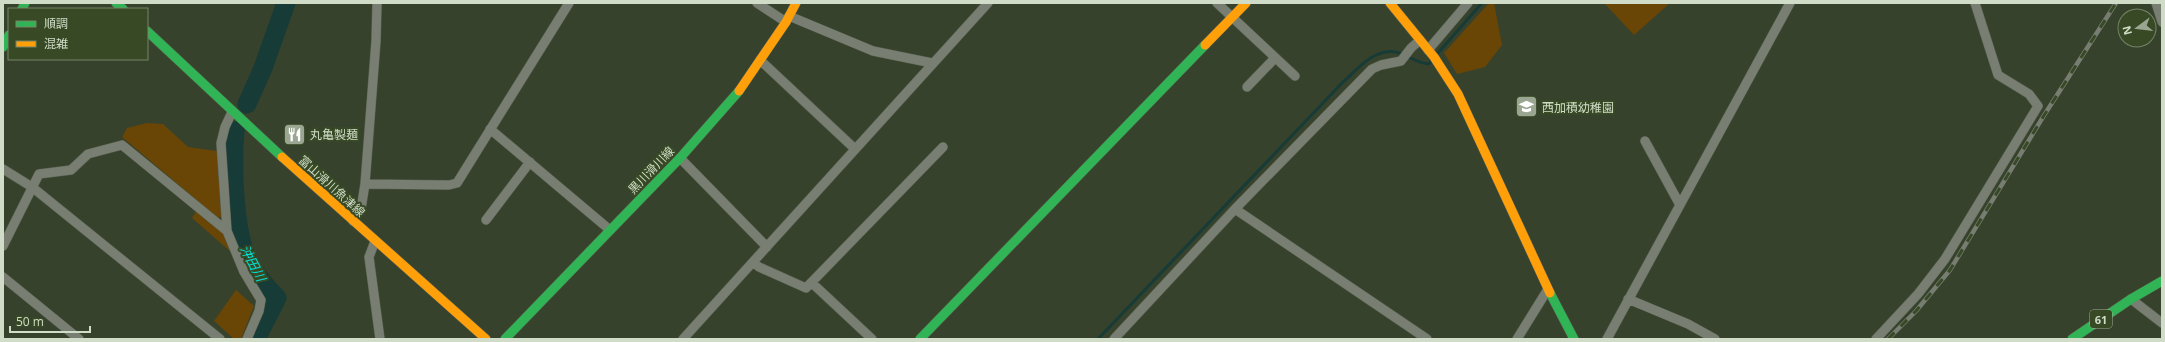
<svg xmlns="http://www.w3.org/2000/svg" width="2165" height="342" viewBox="0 0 2165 342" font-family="'Open Sans','Noto Sans JP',sans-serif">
<rect width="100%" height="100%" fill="#37422d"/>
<!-- green -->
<path fill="#694506" d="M1489 3H1494L1502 45 1485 67 1457 74 1444 53Z
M1604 3H1670L1634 35Z
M147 123 163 124 188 147 217 151 223 216 218 218 122 137 127 128Z
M197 210 224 232 231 252 192 218Z
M236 290 254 306 241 339H234L214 321Z"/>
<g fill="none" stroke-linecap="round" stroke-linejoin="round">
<!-- stream -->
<path stroke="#173b37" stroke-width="3" d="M1437 54 1482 3
M1098 339 1343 82C1358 69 1374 48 1396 52 1409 55 1415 63 1429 64L1432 60"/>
<!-- river -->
<path stroke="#173b37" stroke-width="19" d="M247 104 263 68 286 3
M235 131C232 163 234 212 242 244 247 265 262 283 277 298L256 339"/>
<defs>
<path id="street" d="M757 3 786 22
M1217 3 1295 76
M2156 3 2162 22
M789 16 873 51 932 63
M1428 50 1468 3
M760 60 855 149
M1247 87 1275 58
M232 112 225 127 221 143 227 231 244 272 261 300 259 311 247 339
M490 129 610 230
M1645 141 1680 205
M680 158 767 247
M3 169 32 187 220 339
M365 184 449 185 457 183 569 3
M1235 209 1427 339
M486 220 530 162
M353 221 361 209 365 184 376 41 377 3
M375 241 369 257 380 339
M3 246 39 174 71 170 88 154 122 145 227 231
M753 262 759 267 806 288 943 147
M3 277 79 339
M812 283 872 339
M1628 299 1688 324 1715 339
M2131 299 2162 323
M683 339 988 3
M1114 339 1235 209 1372 69 1381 65 1401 61 1411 48 1420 40
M1517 339 1548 289
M1607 339 1790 3
M1876 339 1918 294 1945 259 2038 106 2029 94 1998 75 1975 3"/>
<path id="fast" d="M116 3 123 9
M22 9 25 3
M147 31 282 157
M3 47 9 35
M1550 293 1574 339
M505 339 680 158 739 91
M920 339 1205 45
M2072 339 2131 299 2162 281"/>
<path id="slow" d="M1390 3 1434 57 1458 94 1550 293
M1205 45 1246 3
M739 91 786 22 796 3
M282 157 486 339"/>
</defs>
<!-- street casing -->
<use href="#street" stroke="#565f4d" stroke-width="10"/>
<!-- fast casing -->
<use href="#fast" stroke="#565f4d" stroke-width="10"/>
<!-- slow casing -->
<use href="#slow" stroke="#565f4d" stroke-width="10"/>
<!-- street -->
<use href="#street" stroke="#787e72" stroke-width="9"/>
<!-- fast -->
<use href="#fast" stroke="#30b455" stroke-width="9"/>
<!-- slow -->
<use href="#slow" stroke="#ff9f0a" stroke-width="9"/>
<defs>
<path id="rail" d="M1888 339 1916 311 1950 270 2043 117 2116 3"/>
</defs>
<!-- rail casing -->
<use href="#rail" stroke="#777d71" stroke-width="4.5"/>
<!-- rail -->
<use href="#rail" stroke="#374a25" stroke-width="3" stroke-dasharray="9" stroke-linecap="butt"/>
</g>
<!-- icons -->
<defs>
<symbol id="school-square" viewBox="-11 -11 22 22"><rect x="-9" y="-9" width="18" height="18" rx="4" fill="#9aa691" stroke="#374a25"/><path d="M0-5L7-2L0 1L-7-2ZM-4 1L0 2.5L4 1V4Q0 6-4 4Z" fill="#fff"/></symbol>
<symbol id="restaurant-square" viewBox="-11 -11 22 22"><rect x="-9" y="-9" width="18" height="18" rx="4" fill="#9aa691" stroke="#374a25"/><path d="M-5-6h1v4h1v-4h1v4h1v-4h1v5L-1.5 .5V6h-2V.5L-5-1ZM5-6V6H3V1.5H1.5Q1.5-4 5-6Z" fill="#fff"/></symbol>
</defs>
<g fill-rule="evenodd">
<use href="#school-square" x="1514" y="94" width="25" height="25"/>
<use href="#restaurant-square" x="282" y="122" width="25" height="25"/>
</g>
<g text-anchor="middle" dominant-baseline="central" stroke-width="4" stroke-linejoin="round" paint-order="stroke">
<!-- shield labels -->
<rect fill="#374a25" stroke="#a2b096" stroke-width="1" x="2090" y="310" width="22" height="18" rx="3"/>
<g font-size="11" font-weight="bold" fill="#d0dcc7">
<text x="2101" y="319">61</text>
</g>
<!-- poi labels -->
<g font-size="12" fill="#d0dcc7" stroke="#374a25" text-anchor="start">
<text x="1542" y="107">西加積幼稚園</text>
<text x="310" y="134">丸亀製麺</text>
</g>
<!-- street labels -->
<g font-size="12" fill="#d0dcc7" stroke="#374a25">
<text transform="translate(651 170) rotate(-46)">黒川滑川線</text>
<text transform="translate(332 186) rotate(42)">富山滑川魚津線</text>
</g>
<!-- water labels -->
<g font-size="13" font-style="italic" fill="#02dcd5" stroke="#374a25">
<text transform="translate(253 263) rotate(62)">沖田川</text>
</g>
</g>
<!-- border -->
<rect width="2165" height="342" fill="none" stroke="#d0dcc7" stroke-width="8"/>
<!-- legend -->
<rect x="8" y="8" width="140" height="52" fill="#374a25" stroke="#748466"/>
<rect x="16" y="21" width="20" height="6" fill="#30b455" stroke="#748466"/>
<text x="44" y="28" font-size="12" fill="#d0dcc7">順調</text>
<rect x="16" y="41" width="20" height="6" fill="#ff9f0a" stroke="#748466"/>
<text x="44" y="48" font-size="12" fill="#d0dcc7">混雑</text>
<!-- north arrow -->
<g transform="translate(2137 28) rotate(255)"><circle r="19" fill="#374a25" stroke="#748466"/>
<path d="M0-3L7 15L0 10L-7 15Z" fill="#9aa691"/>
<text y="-6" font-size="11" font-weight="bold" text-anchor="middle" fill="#d0dcc7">N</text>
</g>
<!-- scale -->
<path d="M10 326v6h80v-6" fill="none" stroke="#d0dcc7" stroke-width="2"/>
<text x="16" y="326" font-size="12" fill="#d0dcc7" stroke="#374a25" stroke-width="3" paint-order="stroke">50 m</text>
</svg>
